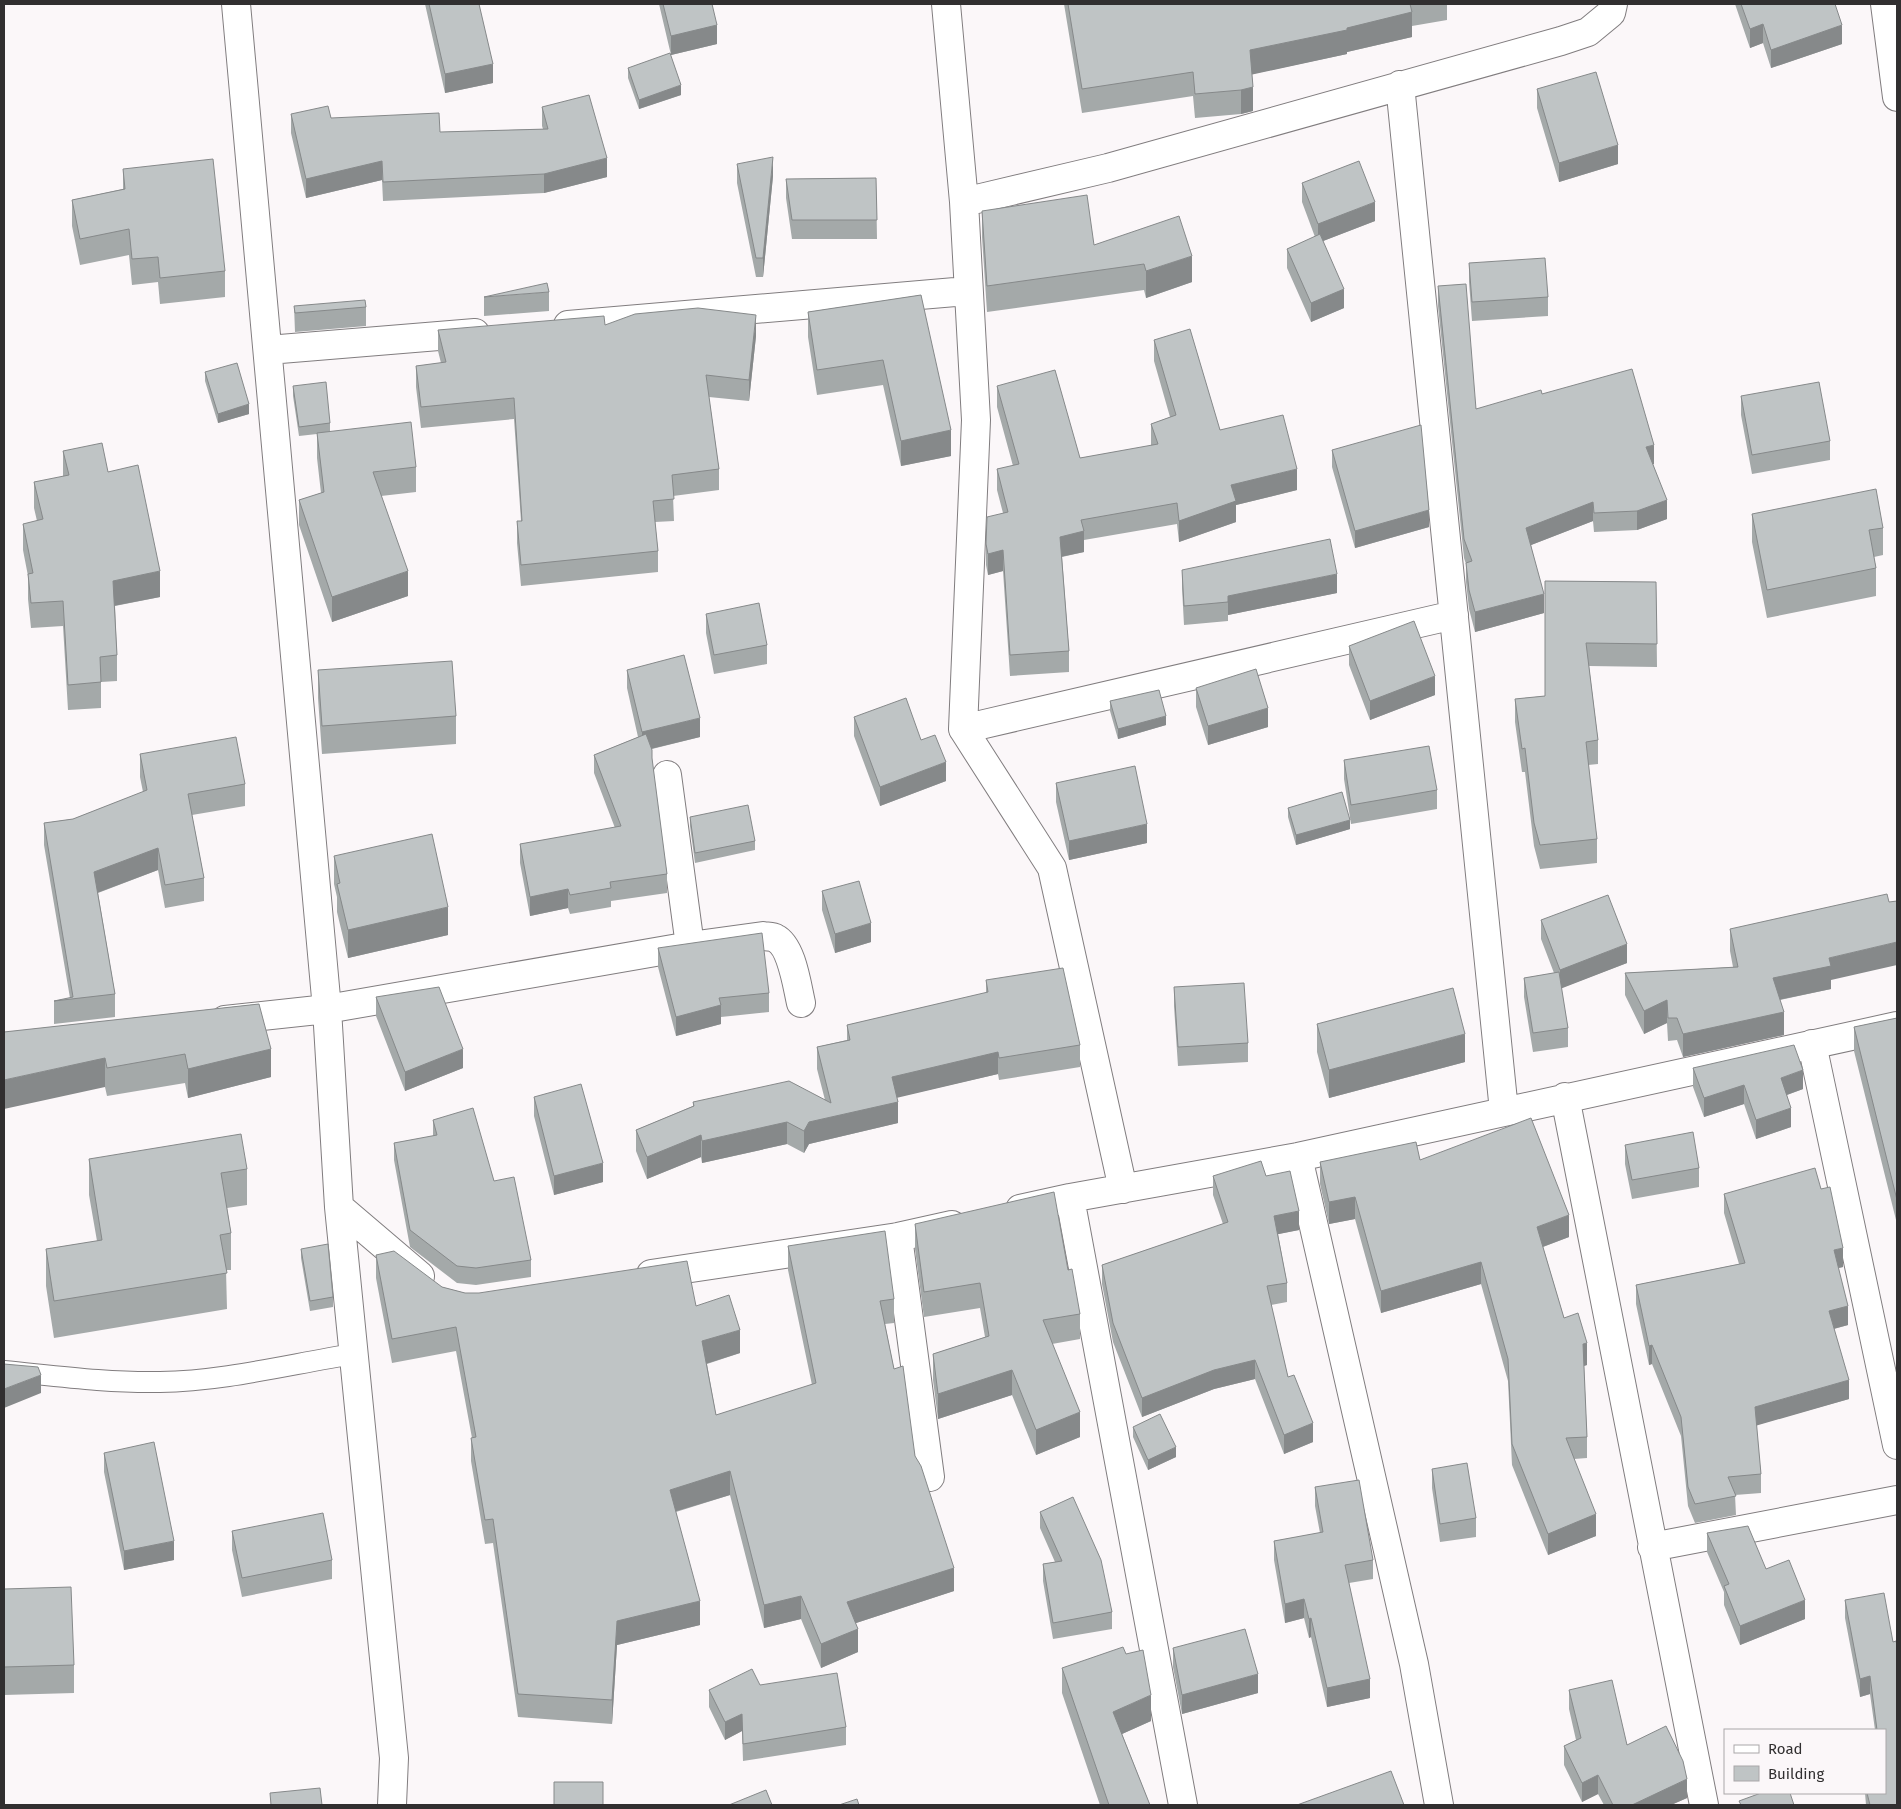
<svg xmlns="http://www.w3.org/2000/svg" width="1901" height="1809" viewBox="0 0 1901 1809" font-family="'Fira Sans',sans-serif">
<rect width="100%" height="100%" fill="#fbf7f9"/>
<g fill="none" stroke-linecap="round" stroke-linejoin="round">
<defs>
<path id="service" d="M4 1371C56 1376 108 1383 160 1382 225 1381 290 1364 354 1354"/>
<path id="minor" d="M236 4 327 1009 339 1207 394 1758 392 1805
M946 4 964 202 976 420 963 729 1052 868 1123 1189
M1885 4 1897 97
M1400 85 1504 1111
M964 202 1108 168 1561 41 1588 32 1611 13 1613 4
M568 325 967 291
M268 350 475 333
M963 729 1454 615
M667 775 690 946
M225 1020 327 1009 690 946 763 936C766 937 772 936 775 938 792 946 797 986 801 1003
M1812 1044 1897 1445
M1565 1097 1704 1805
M1298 1157 1414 1664 1439 1805
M1070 1198 1183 1805
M339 1207 420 1276
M1020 1209 1070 1198 1298 1157 1897 1026
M898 1237 930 1477
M651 1274 898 1237 952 1225
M1652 1547 1897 1500"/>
</defs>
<!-- service casing -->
<use href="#service" stroke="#817d7f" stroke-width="22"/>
<!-- minor casing -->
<use href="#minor" stroke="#817d7f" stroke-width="30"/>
<!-- service -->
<use href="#service" stroke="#fff" stroke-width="20"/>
<!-- minor -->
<use href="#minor" stroke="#fff" stroke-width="28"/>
</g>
<!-- wall -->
<path fill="#a4a9a9" d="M425 4H479L493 83 445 93Z
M659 4H712L717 44 671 55Z
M1064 4H1447V20L1412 26V37L1347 52V54L1252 74 1253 111 1241 114 1195 118 1193 96 1082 113Z
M1735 4H1835L1842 44 1771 68 1763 43 1750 48Z
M628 68 681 95 639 109 628 78Z
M1537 89 1618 164 1559 182 1537 108Z
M542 107 607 177 544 193 383 201 382 180 306 198 291 133V114L440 132 543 129 542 126Z
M737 164 773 176 763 277H756L737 183Z
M123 169 225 271V297L160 304 158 282 132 285 129 255 80 265 72 226V200L123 189Z
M876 178 877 239H792L786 198V179Z
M1302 183 1375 221 1323 241 1344 308 1311 322 1287 268V249L1315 237 1302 202Z
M982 211 1094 245 1192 282 1146 298 1144 290 987 312 982 237Z
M1469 263 1548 297V316L1472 321 1469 282Z
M1438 286 1476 409 1542 394 1654 464H1653L1667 519 1637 530 1594 532 1593 521 1531 545 1544 613 1475 632 1469 609 1466 582V564L1464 558 1438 306Z
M549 292V311L484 316V297Z
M921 295 951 456 901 466 883 385 817 395 808 337V312Z
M294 306 366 307V326L295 332Z
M605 325 756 336 749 401 709 397 719 469V490L673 496 674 521 655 522 658 551V572L521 586 517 543V521H521L514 419 421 428 416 387V366L441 363 438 351V330Z
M1154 340 1220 430 1297 490 1236 505V522L1179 542 1177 524 1084 540V552L1062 557 1069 651V672L1010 676 1003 571 988 575 986 565V544L1003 513 997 490V469L1013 466 997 407V386L1080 458 1151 446V424L1170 417 1154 361Z
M205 372 249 414 218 423 205 381Z
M293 386 330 423V432L416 467V492L381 496 408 596 332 622 299 525V500L321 493 317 458V434L299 436 293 396Z
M1741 396 1830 441V460L1752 474 1741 415Z
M1332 450 1429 527 1355 548 1332 467Z
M63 451 108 472 160 597 115 606 117 655V681L101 682V708L68 710 63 626 31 628 28 599V576L23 550V524L37 521 34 508V482L63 477Z
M1752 514 1883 528V555L1874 557 1876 568V596L1767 618 1752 542Z
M1182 570 1337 593 1228 615V621L1184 625 1182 588Z
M1545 581 1656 582 1657 667 1589 666 1598 740V764L1588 765 1597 839V863L1540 869 1534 846 1525 772H1522L1515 722V699L1545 696Z
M706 614 767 645V664L714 674 706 633Z
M1349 646 1435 695 1370 720 1349 665Z
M318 670 456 716V744L322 754 318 698Z
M627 670 700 737 652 749V765L667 874V893L611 901V907L570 914 568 908 530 916 520 863V844L615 828 594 773V755L638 737 627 688Z
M1196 688 1268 727 1208 745 1196 707Z
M1110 701 1166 725 1118 739 1110 711Z
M854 717 946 781 880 806 854 736Z
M140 754 245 784V806L192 815 204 878V901L165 908 158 870 98 893 115 994V1017L54 1024V1001L70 998 44 845V823L73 819 143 792 140 777Z
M1344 760 1437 790V809L1351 824 1344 779Z
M1056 783 1147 843 1069 860 1056 802Z
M1288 808 1350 829 1296 845 1288 817Z
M690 817 755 841V850L695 863 690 826Z
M334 856 448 935 348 958 337 912V897L334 884Z
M822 891 871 942 835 953 822 910Z
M1541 920 1627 963 1561 988 1568 1028V1047L1533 1052 1524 997V978L1554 973 1541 939Z
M1730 929 1831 980V989L1780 1000 1784 1035 1683 1057 1677 1040 1668 1041 1667 1023 1644 1034 1625 995V973L1733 967 1730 951Z
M658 948 769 993V1012L721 1017V1024L676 1036 658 967Z
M986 980 1080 1045V1067L999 1080 998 1074 897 1097 898 1123 809 1144 804 1153 787 1144 702 1163 701 1157 647 1179 636 1151V1130L693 1106V1102L825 1100 817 1069V1047L847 1040V1025L986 993Z
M1174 987 1248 1043V1062L1178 1066 1174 1006Z
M376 997 463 1068 405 1091 376 1016Z
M259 1004 271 1077 188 1098 185 1083 107 1096 105 1087 6 1032Z
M1897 1018V1224L1854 1051V1027Z
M1317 1024 1465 1062 1329 1098 1317 1052Z
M1693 1068 1803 1089 1787 1095 1791 1127 1756 1139 1744 1104 1704 1117 1693 1087Z
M534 1097 603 1182 554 1195 534 1116Z
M433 1120 494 1181 531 1260V1277L476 1285 457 1283 410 1247 394 1160V1143L433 1136Z
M1625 1145 1699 1168V1187L1632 1199 1625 1164Z
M89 1159 247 1169V1205L227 1208 231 1233V1270H226L227 1309 54 1338 46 1286V1249L97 1241 89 1195Z
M1420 1160 1569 1237 1543 1247 1564 1318 1587 1365 1584 1366 1587 1437V1458L1574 1459 1596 1536 1548 1555 1512 1465 1508 1381 1481 1284 1381 1313 1355 1219 1329 1224 1320 1184V1162Z
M1213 1176H1266L1299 1230 1278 1234 1287 1283V1302L1271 1305 1288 1377 1313 1442 1284 1454 1255 1379 1214 1389 1142 1417 1113 1342 1102 1284V1265L1223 1224 1213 1195Z
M1724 1194 1843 1267 1838 1268 1848 1325 1834 1329 1849 1399 1756 1425 1761 1474V1493L1735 1495 1736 1515 1695 1523 1688 1506 1681 1436 1652 1364 1649 1365 1636 1304V1285L1739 1264 1724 1213Z
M915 1224 1068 1270 1080 1314V1339L1052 1344 1080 1437 1036 1455 1012 1395 938 1419 933 1380V1354L985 1337 980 1308 924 1317 915 1249Z
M788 1246 894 1299V1323L885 1324 894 1369 915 1456 954 1591 856 1623 858 1652 821 1668 801 1619 764 1628 730 1495 676 1512 700 1625 617 1645 612 1724 518 1717 493 1543 485 1544 471 1461V1438H472L456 1351 392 1363 376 1278V1255L442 1287 465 1293 696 1306 740 1353 707 1364 716 1415 812 1385 788 1270Z
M301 1249 333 1297V1307L310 1311 301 1258Z
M1133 1427 1176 1457 1148 1470 1133 1437Z
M104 1453 174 1560 124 1570 104 1472Z
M1432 1469 1476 1518V1537L1440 1542 1432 1488Z
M1315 1487 1373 1560V1579L1349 1583 1370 1698 1327 1707 1311 1637 1309 1638 1304 1618 1285 1623 1274 1560V1541L1320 1533 1315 1506Z
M1040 1512 1112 1612V1629L1053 1639 1043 1581V1564L1055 1562 1040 1528Z
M232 1531 332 1560V1579L242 1597 232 1550Z
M1707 1533 1766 1569 1805 1619 1740 1645 1724 1605V1592L1707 1552Z
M4 1589 74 1665V1693L4 1695Z
M1845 1600 1893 1642 1897 1805H1866L1865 1793H1885V1730H1875L1870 1694 1860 1697 1845 1618Z
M1173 1648 1258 1693 1182 1714 1173 1667Z
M1062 1668 1151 1721 1122 1734 1150 1805H1100L1062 1693Z
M760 1685 846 1727V1745L743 1761 742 1731 725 1740 709 1707V1690Z
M1569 1690 1627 1745 1687 1798 1671 1805H1604L1598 1794 1582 1802 1564 1765V1746L1576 1740 1569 1709Z"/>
<!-- shaded-wall -->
<path fill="#86898a" d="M1412 12V37L1347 52V54L1250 75V50Z
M1763 24V43L1750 48V29Z
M717 25V44L671 55V36Z
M1842 25V44L1771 68V50Z
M493 64V83L445 93V74Z
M681 85V95L639 109V100Z
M1253 87V111L1241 114V90Z
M1618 145V164L1559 182V163Z
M773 157V176L763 277V258Z
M607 158V177L544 193V174Z
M382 161V180L306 198V179Z
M1375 202V221L1318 243V224Z
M1192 256V282L1146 298V271Z
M1344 289V308L1311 322V303Z
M756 315V336L749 401V380Z
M249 404V414L218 423V414Z
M951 430V456L901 466V441Z
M1654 445V464L1646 466V447Z
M1297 469V490L1236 505V522L1179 542V521L1231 485Z
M1667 500V519L1637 530V511Z
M1593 502V521L1526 547V528Z
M1429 510V527L1355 548V531Z
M1084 531V552L1060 557V537Z
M1003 550V571L988 575V554Z
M160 571V597L113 606V581Z
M408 571V596L332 622V597Z
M1337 574V593L1228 615V596Z
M1544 594V613L1475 632V612Z
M1435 676V695L1370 720V701Z
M1268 708V727L1208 745V726Z
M1166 716V725L1118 739V729Z
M700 718V737L642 751V732Z
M946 762V781L880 806V787Z
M1350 820V829L1296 845V835Z
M1147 824V843L1069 860V841Z
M158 848V870L94 894V872Z
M568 889V908L530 916V897Z
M448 907V935L348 958V930Z
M871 923V942L835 953V934Z
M1897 942V965L1831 980V989L1773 1001V978L1829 958Z
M1627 944V963L1560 989V970Z
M1667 1000V1023L1644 1034V1011Z
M721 1005V1024L676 1036V1017Z
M1784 1012V1035L1683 1057V1034Z
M1465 1034V1062L1329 1098V1070Z
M271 1049V1077L188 1098V1069Z
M463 1049V1068L405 1091V1072Z
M998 1052V1074L892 1099V1077Z
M105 1058V1087L4 1109V1080Z
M1803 1070V1089L1781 1097V1078Z
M1744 1085V1104L1704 1117V1098Z
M898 1102V1123L809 1144 804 1153V1131L809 1122Z
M1791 1108V1127L1756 1139V1120Z
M787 1122V1144L702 1163V1141Z
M701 1135V1157L647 1179V1157Z
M603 1163V1182L554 1195V1176Z
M1355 1197V1219L1329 1224V1202Z
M1299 1211V1230L1274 1235V1216Z
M1569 1215V1237L1537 1249V1227Z
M1843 1248V1267L1834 1269V1250Z
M1481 1262V1284L1381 1313V1291Z
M1848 1306V1325L1829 1330V1311Z
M740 1330V1353L702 1365V1341Z
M1587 1343V1365L1583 1366V1344Z
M1652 1345V1364L1649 1365V1346Z
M1255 1360V1379L1214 1389 1142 1417V1398L1214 1370Z
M1012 1370V1395L938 1419V1394Z
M41 1375V1393L4 1408V1389Z
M1849 1380V1399L1755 1426V1407Z
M1080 1412V1437L1036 1455V1430Z
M1313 1423V1442L1284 1454V1435Z
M1176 1447V1457L1148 1470V1460Z
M730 1471V1495L670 1513V1490Z
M1596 1514V1536L1548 1555V1534Z
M174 1541V1560L124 1570V1551Z
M954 1568V1591L847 1626V1602Z
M801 1596V1619L764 1628V1605Z
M1304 1599V1618L1285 1623V1604Z
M1805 1600V1619L1740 1645V1626Z
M700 1601V1625L617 1645 612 1724V1700L617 1621Z
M1311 1618V1637L1309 1638V1619Z
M858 1629V1652L821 1668V1644Z
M1258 1674V1693L1182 1714V1695Z
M1870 1676V1694L1860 1697V1679Z
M1370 1679V1698L1327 1707V1688Z
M1151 1695V1721L1113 1738V1712Z
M742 1714V1731L725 1740V1722Z
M1598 1775V1794L1582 1802V1783Z
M1687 1779V1798L1671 1805H1632Z"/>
<!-- building -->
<path fill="#bfc4c5" stroke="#86898a" d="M429 4H479L493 64 445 74Z
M663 4H712L717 25 671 36Z
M1068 4H1410L1412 12 1347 28V30L1250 50 1253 87 1241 90 1195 94 1193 72 1082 89Z
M1741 4H1835L1842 25 1771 50 1763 24 1750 29Z
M670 53 681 85 639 100 628 68Z
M1596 72 1618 145 1559 163 1537 89Z
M589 95 607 158 544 174 383 182 382 161 306 179 291 114 328 106 331 118 439 113 440 132 548 129 542 107Z
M773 157 763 258H756L737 164Z
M213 159 225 271 160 278 158 257 132 259 129 229 80 239 72 200 125 189 123 169Z
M1359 161 1375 202 1318 224 1302 183Z
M876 178 877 220H792L786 179Z
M1087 195 1094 245 1179 216 1192 256 1146 271 1144 264 987 286 982 211Z
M1320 234 1344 289 1311 303 1287 249Z
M1545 258 1548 297 1472 302 1469 263Z
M547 283 549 292 484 297Z
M1466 284 1476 409 1541 390 1542 394 1632 369 1654 445 1646 447 1667 500 1637 511 1594 513 1593 502 1526 528 1544 594 1475 612 1469 590 1466 563 1472 561 1464 539 1438 286Z
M921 295 951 430 901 441 883 360 817 370 808 312Z
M365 300 366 307 295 313 294 306Z
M698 308 756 315 749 380 706 375 719 469 672 475 674 499 653 501 658 551 521 565 517 521H522L514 398 421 407 416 366 446 362 438 330 604 316 605 325 635 314Z
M1190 329 1220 430 1283 415 1297 469 1231 485 1236 501 1179 521 1177 503 1081 520 1084 531 1060 537 1069 651 1010 655 1003 550 988 554 986 544 987 517 1008 512 997 469 1019 464 997 386 1055 370 1080 458 1158 444 1151 424 1176 415 1154 340Z
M237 363 249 404 218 414 205 372Z
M326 382 330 423 299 427 293 386Z
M1819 382 1830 441 1752 455 1741 396Z
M411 422 416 467 373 472 408 571 332 597 299 500 324 492 317 433Z
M1421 425 1429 510 1355 531 1332 450Z
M102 443 108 472 138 465 160 571 113 581 117 655 100 657 101 682 68 685 63 601 31 603 28 574 33 573 23 524 43 519 34 482 69 475 63 451Z
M1876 489 1883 528 1869 530 1876 568 1767 590 1752 514Z
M1330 539 1337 574 1228 596V602L1184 606 1182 570Z
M1545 581 1656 582 1657 644 1586 643 1598 740 1586 742 1597 839 1540 845 1534 823 1525 748 1522 749 1515 699 1545 696Z
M759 603 767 645 714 655 706 614Z
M1414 621 1435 676 1370 701 1349 646Z
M684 655 700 718 642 732 627 670Z
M452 661 456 716 322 726 318 670Z
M1256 669 1268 708 1208 726 1196 688Z
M1159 690 1166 716 1118 729 1110 701Z
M906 698 921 740 935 735 946 762 880 787 854 717Z
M646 734 652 750V758L667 874 610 882 611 888 570 895 568 889 530 897 520 844 621 826 594 755Z
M236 737 245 784 188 794 204 878 165 885 158 848 94 872 115 994 54 1001 73 997 44 823 73 819 147 790 140 754Z
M1429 746 1437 790 1351 805 1344 760Z
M1135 766 1147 824 1069 841 1056 783Z
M1342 792 1350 820 1296 835 1288 808Z
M748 805 755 841 695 853 690 817Z
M432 834 448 907 348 930 337 884 340 883 334 856Z
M859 881 871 923 835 934 822 891Z
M1887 894 1889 902 1897 901V942L1829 958 1831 966 1773 978 1784 1012 1683 1034 1677 1018H1668L1667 1000 1644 1011 1625 973 1738 967 1730 929Z
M1608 895 1627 944 1560 970 1541 920Z
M762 933 769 993 719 998 721 1005 676 1017 658 948Z
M1063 968 1080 1045 999 1058 998 1052 892 1077 898 1102 809 1122 804 1131 787 1122 702 1141 701 1135 647 1157 636 1130 694 1106 693 1102 789 1081 831 1103 817 1047 850 1040 847 1025 988 992 986 980Z
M1559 972 1568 1028 1533 1033 1524 978Z
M1244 983 1248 1043 1178 1047 1174 987Z
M439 987 463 1049 405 1072 376 997Z
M1453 988 1465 1034 1329 1070 1317 1024Z
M259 1004 271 1049 188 1069 185 1054 107 1068 105 1058 4 1080V1032Z
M1897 1018V1200L1854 1027Z
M1794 1045 1803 1070 1781 1078 1791 1108 1756 1120 1744 1085 1704 1098 1693 1068Z
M581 1084 603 1163 554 1176 534 1097Z
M473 1108 494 1181 514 1177 531 1260 476 1268 457 1266 410 1230 394 1143 437 1135 433 1120Z
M1531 1118 1569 1215 1537 1227 1564 1318 1578 1313 1587 1343 1583 1344 1587 1437 1566 1438 1596 1514 1548 1534 1512 1444 1508 1359 1481 1262 1381 1291 1355 1197 1329 1202 1320 1162 1416 1142 1420 1160Z
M1693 1132 1699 1168 1632 1180 1625 1145Z
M241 1134 247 1169 221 1173 231 1233 220 1235 227 1273 54 1301 46 1249 102 1240 89 1159Z
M1261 1161 1266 1176 1290 1171 1299 1211 1274 1216 1287 1283 1267 1286 1288 1377 1294 1375 1313 1423 1284 1435 1255 1360 1214 1370 1142 1398 1113 1323 1102 1265 1228 1222 1213 1176Z
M1815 1168 1821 1189 1830 1187 1843 1248 1834 1250 1848 1306 1829 1311 1849 1380 1755 1407 1761 1474 1728 1477 1736 1496 1695 1504 1688 1487 1681 1417 1652 1345 1649 1346 1636 1285 1745 1263 1724 1194Z
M1054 1192 1068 1270 1072 1269 1080 1314 1043 1320 1080 1412 1036 1430 1012 1370 938 1394 933 1354 989 1336 980 1283 924 1292 915 1224Z
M885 1231 894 1299 880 1301 894 1369 903 1366 915 1456 921 1466 954 1568 847 1602 858 1629 821 1644 801 1596 764 1605 730 1471 670 1490 700 1601 617 1621 612 1700 518 1694 493 1519 485 1520 471 1438 476 1437 456 1327 392 1339 376 1255 394 1251 442 1287 465 1293H479L687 1261 696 1306 729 1295 740 1330 702 1341 716 1415 816 1383 788 1246Z
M328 1244 333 1297 310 1301 301 1249Z
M4 1364 38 1367 41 1375 4 1389Z
M1160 1414 1176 1447 1148 1460 1133 1427Z
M154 1442 174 1541 124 1551 104 1453Z
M1467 1463 1476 1518 1440 1524 1432 1469Z
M1359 1480 1373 1560 1345 1565 1370 1679 1327 1688 1311 1618 1309 1619 1304 1599 1285 1604 1274 1541 1323 1532 1315 1487Z
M1073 1497 1101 1560 1112 1612 1053 1623 1043 1564 1062 1561 1040 1512Z
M323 1513 332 1560 242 1578 232 1531Z
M1748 1526 1766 1569 1789 1560 1805 1600 1740 1626 1724 1586 1729 1584 1707 1533Z
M71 1587 74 1665 4 1667V1589Z
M1884 1593 1893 1642 1896 1641 1897 1646V1805H1870L1867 1793H1885V1730H1877L1870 1676 1860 1679 1845 1600Z
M1245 1629 1258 1674 1182 1695 1173 1648Z
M1123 1647 1126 1654 1143 1650 1151 1695 1113 1712 1150 1805H1109L1062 1668Z
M752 1669 760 1685 837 1673 846 1727 743 1744 742 1714 725 1722 709 1690Z
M1612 1680 1627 1745 1666 1726 1683 1761 1687 1779 1632 1805H1613L1598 1775 1582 1783 1564 1746 1581 1738 1569 1690Z
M1391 1771 1404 1805H1297Z
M554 1782H603V1805H554Z
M320 1788 322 1805H271L270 1793Z
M766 1790 772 1805H729Z
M1761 1793H1790L1794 1805H1741L1739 1801Z
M857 1799 859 1805H839Z"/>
<!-- border -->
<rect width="1901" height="1809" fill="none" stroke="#312f30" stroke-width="10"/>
<!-- legend -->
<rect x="1724" y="1729" width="162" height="65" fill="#fbf7f9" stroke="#aaa7a9"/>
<rect x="1734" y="1745" width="25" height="8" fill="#ffffff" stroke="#aaa7a9"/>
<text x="1768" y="1754" font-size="15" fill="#312f30">Road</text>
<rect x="1734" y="1766" width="25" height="15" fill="#bfc4c5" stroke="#aaa7a9"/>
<text x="1768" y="1779" font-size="15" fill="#312f30">Building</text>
</svg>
